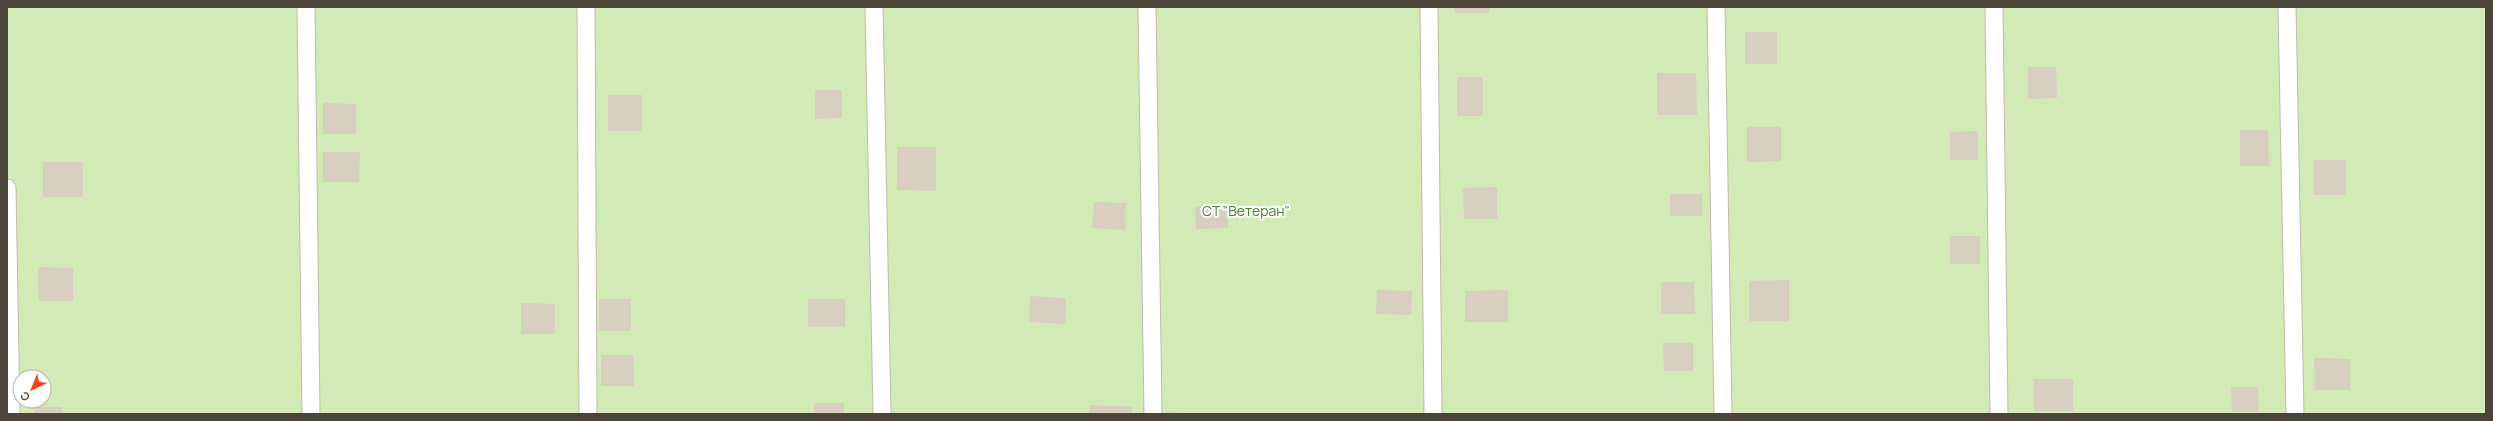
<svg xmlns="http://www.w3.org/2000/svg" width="2493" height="421" viewBox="0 0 2493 421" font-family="Manrope,sans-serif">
<rect width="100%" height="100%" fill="#f6f3ec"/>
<!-- green -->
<path fill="#d2eab5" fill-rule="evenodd" d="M7 7H2486V414H7ZM20 377H44V401H20Z"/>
<!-- building -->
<path fill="#d8cfc1" d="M1455 7H1489V13H1455Z
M1745 32H1777V64H1745Z
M2028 67H2056L2057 98 2028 99Z
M1657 73H1696L1697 115H1657Z
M1457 77H1483V116H1457Z
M815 90H842V118L815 119Z
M608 95H642V131H608Z
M323 103 356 104V134H323Z
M1747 127H1781V161L1747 162Z
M2240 130H2268L2269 166H2240Z
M1978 131V160H1950V132Z
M897 147H936V191L897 190Z
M323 152H360L359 182H323Z
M2314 160H2346V195H2314Z
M43 162H83V197H43Z
M1497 187V219H1464L1463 188Z
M1670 194H1702V216H1670Z
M1094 202 1126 203 1125 230 1092 228Z
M1227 205 1228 228 1196 229 1195 207Z
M1950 236H1980V264H1950Z
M38 267 73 268V301H39Z
M1789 280V321H1749V281Z
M1661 282H1694L1695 314H1661Z
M1377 290 1412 291 1411 315 1376 314Z
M1508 290V322H1465V291Z
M1030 296 1066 298 1065 324 1029 322Z
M599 299H631V331H599Z
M808 299H845V327H808Z
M521 303 555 304V334H521Z
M1663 343H1693V371H1664Z
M601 355H633L634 386H601Z
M2314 358 2350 359V390H2315Z
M2034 379H2073V411H2034Z
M2231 387H2258L2259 412H2232Z
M814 403H844V414H814Z
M1089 405 1132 407V414H1089Z
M34 407H62V414H34Z
M1166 412 1186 413V414H1166Z"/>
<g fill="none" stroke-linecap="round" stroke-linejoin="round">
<defs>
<path id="lane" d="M306 7 311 414
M586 7 588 414
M874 7 882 414
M1147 7 1153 414
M1429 7 1433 414
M1716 7 1723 414
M1994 7 1999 414
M2287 7 2295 414
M7 188 11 414"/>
</defs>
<!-- lane casing -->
<use href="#lane" stroke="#c2bbae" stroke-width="19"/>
<!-- lane -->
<use href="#lane" stroke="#fff" stroke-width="17"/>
</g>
<g text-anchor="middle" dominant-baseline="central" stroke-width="4" stroke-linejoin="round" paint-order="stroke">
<!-- park labels -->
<g font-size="14" fill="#4a7f2a" stroke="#fff">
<text x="1246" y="210">СТ "Ветеран"</text>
</g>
</g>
<!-- border -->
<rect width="2493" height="421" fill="none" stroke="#4b4439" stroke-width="16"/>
<!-- north arrow -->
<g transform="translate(32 389) rotate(224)"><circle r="19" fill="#ffffff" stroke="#b7b4b0"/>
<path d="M0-3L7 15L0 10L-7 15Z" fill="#fc3f1d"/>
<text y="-6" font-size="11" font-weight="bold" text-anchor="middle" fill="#4b4439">С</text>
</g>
</svg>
